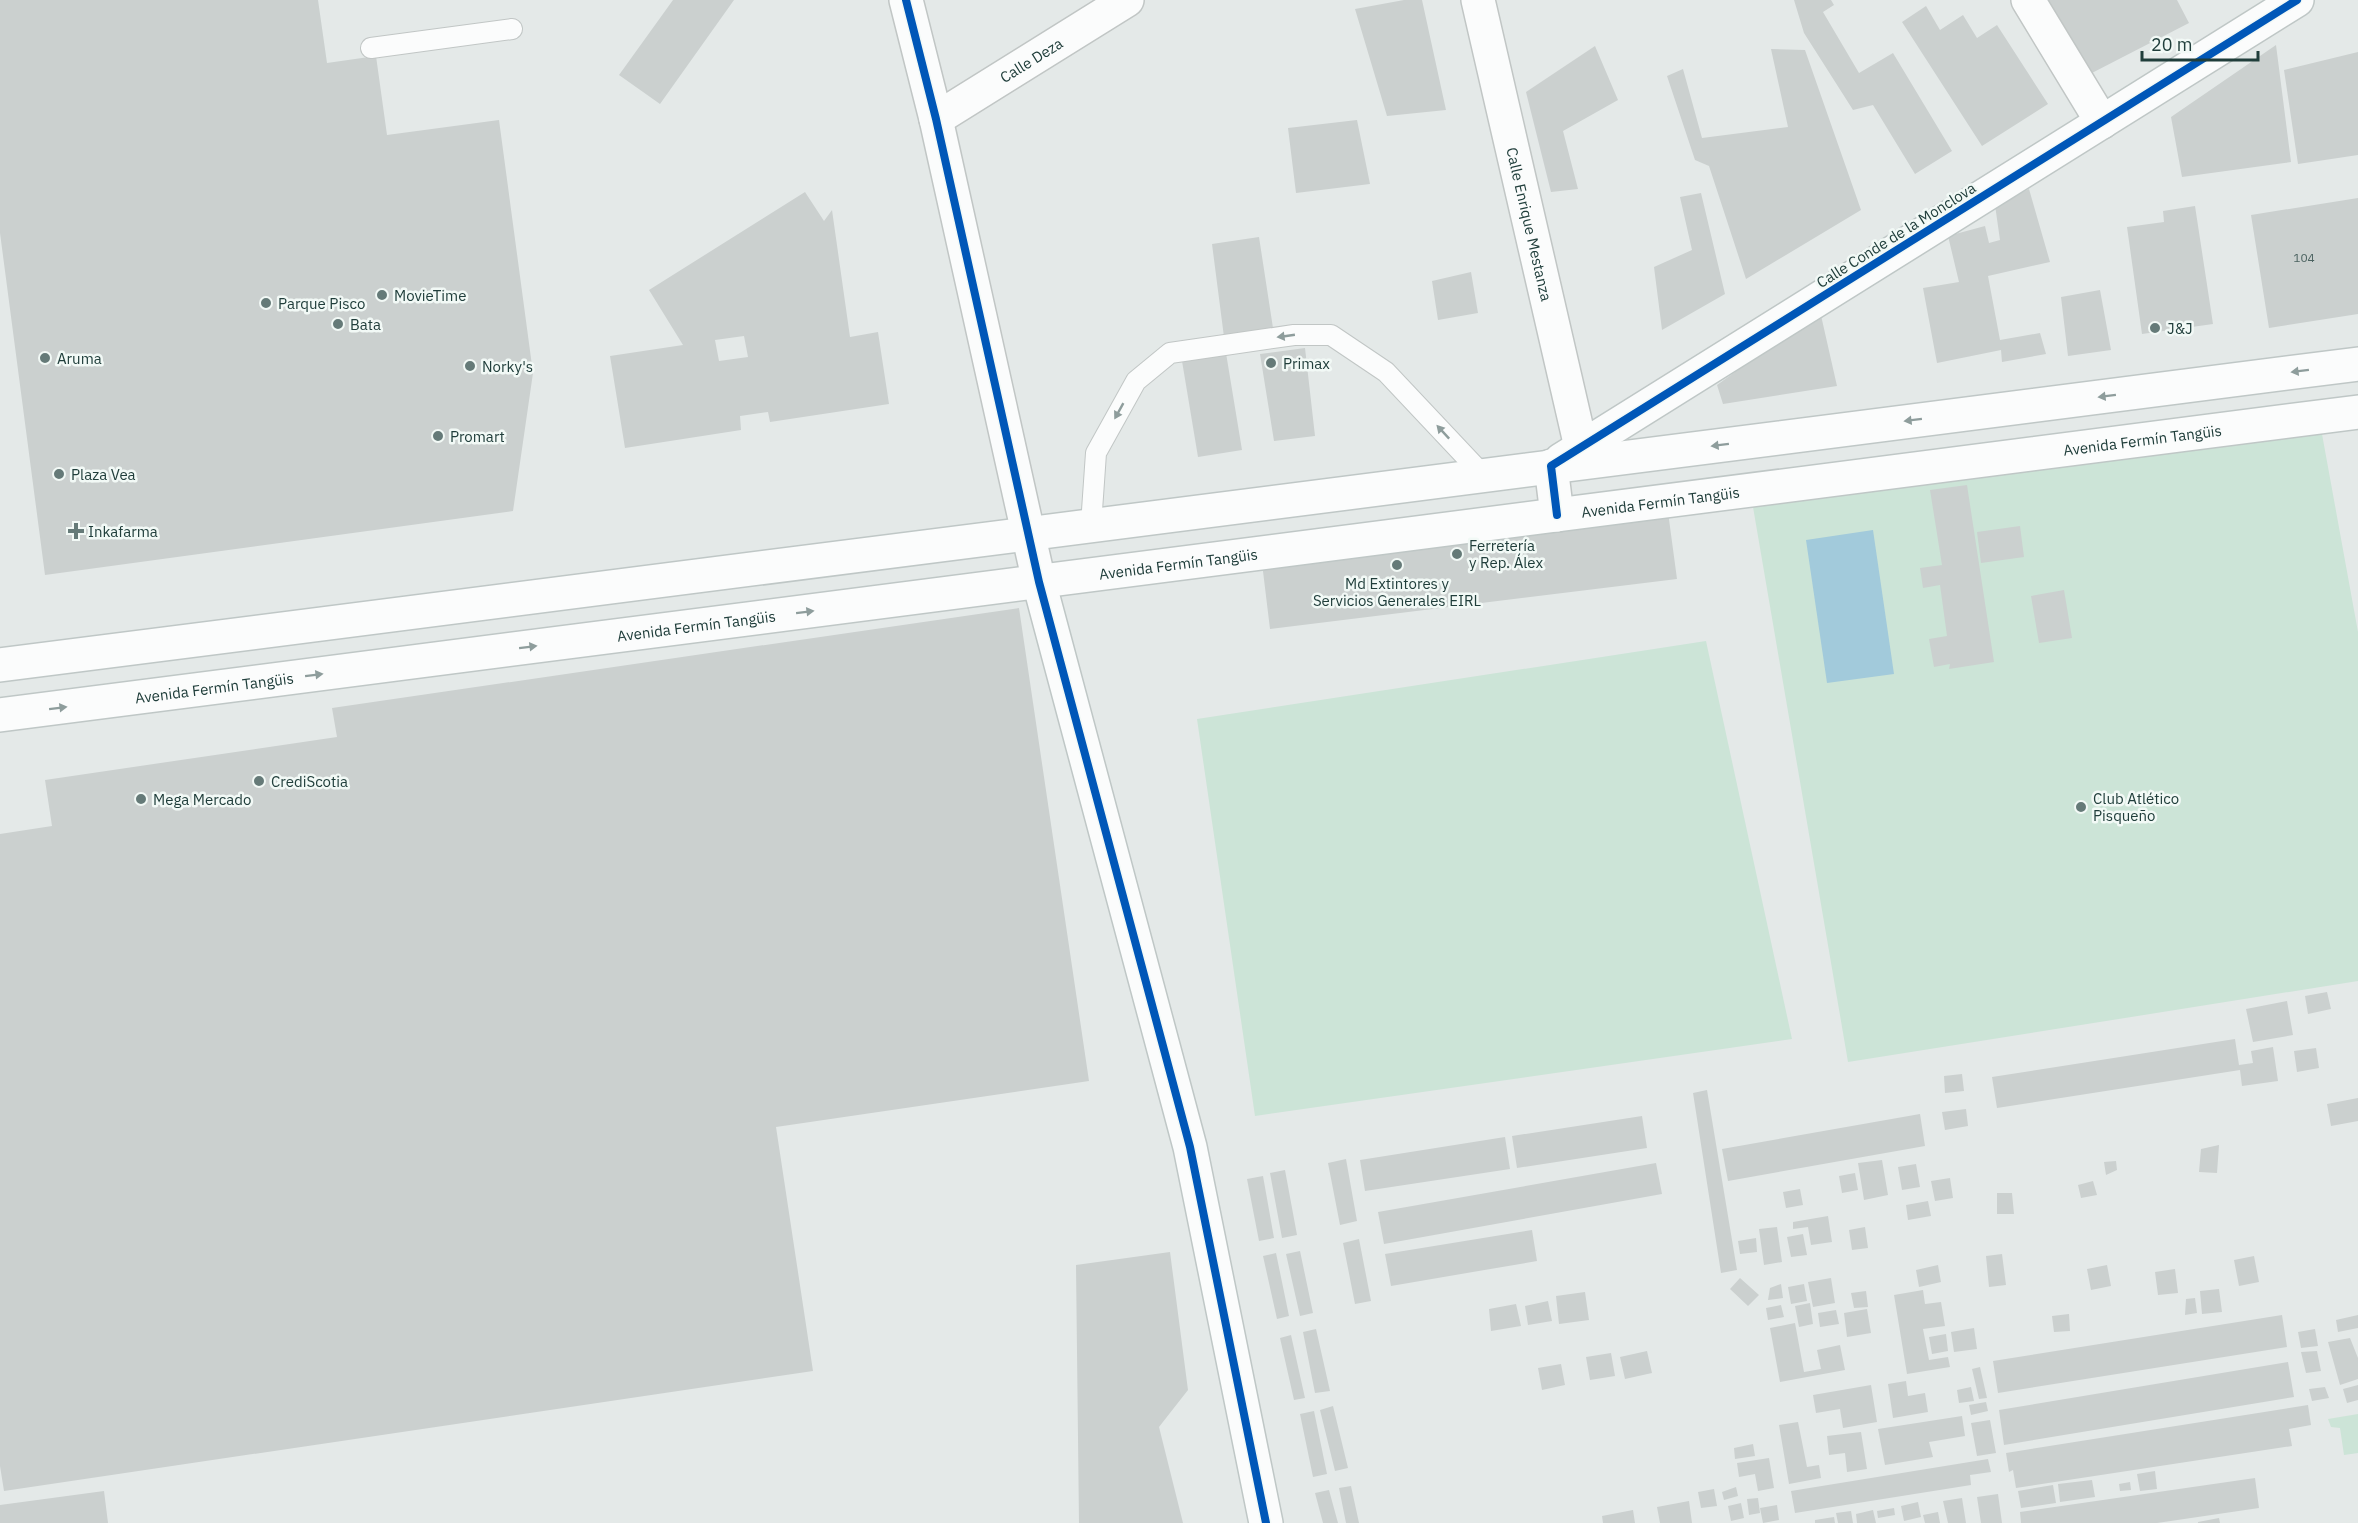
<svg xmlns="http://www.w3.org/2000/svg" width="2358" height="1523" viewBox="0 0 2358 1523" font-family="'IBM Plex Sans',sans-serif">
<rect width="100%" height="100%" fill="#e4e9e8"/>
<!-- green -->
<path fill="#cce4d7" d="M2322 434 2358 632V981L1848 1062 1753 507Z
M1706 641 1792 1039 1255 1116 1197 719Z
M2358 1414V1453L2344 1455 2340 1428 2331 1427 2328 1419Z"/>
<!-- water -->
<path fill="#a2cadb" d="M1873 530 1894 674 1827 683 1806 540Z"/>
<!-- building -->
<path fill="#cbd0cf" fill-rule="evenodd" d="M0 0H318L327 63 376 56 387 135 499 120 533 373 513 511 45 575 0 233Z
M673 0H734L660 104 619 75Z
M1404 0H1422L1446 110 1387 116 1355 9Z
M1794 0H1831L1834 5 1823 12 1859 73 1893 53 1952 151 1915 174 1873 105 1853 110 1804 33Z
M2048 0H2177L2189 23 2088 75Z
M1926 6 1940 30 1963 15 1977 38 1997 25 2048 104 1982 146 1902 22Z
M2276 45 2291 162 2182 177 2171 117Z
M1595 46 1618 100 1563 131 1578 189 1551 192 1526 92Z
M1771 49 1805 50 1861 210 1746 279 1709 166 1695 160 1667 76 1683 69 1702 138 1788 127Z
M2358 52V155L2298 164 2284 70Z
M1357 120 1370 184 1296 193 1288 128Z
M2029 189 2050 262 1988 276 2000 340 2040 333 2046 354 2002 362 2001 350 1937 363 1923 288 1959 282 1948 236 1985 226 1989 243 2000 240 1995 205Z
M805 192 824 221 832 210 850 337 878 332 889 404 770 422 768 412 740 416 741 430 625 448 610 356 683 345 649 290ZM744 336 748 357 719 361 715 340Z
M1701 193 1725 294 1662 330 1654 267 1692 250 1680 197Z
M2358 198V314L2269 328 2251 215Z
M2195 206 2213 324 2142 334 2127 227 2164 222 2163 211Z
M1259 237 1273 328 1224 337 1212 244Z
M1471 272 1478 313 1438 320 1432 281Z
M2100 290 2111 350 2068 356 2061 297Z
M1820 311 1837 386 1723 404 1717 385Z
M1305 348 1315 436 1274 441 1260 354Z
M1226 353 1242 450 1198 457 1182 361Z
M1967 485 1994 662 1949 669 1950 664 1934 667 1929 639 1947 636 1940 585 1923 588 1920 568 1942 565 1930 490Z
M1668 512 1677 579 1270 629 1262 563Z
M2020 526 2024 557 1981 563 1977 532Z
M2064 590 2072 638 2039 643 2031 596Z
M1019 608 1089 1081 776 1127 813 1371 4 1491 0 1466V834L52 826 45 780 337 737 332 708Z
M2327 992 2331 1009 2308 1014 2305 996Z
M2287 1001 2293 1035 2253 1042 2246 1009Z
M2235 1039 2239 1065 2253 1063 2251 1051 2273 1047 2278 1081 2242 1086 2240 1070 1997 1108 1992 1077Z
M2316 1048 2319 1068 2297 1072 2294 1051Z
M1962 1074 1964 1091 1945 1093 1944 1076Z
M1707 1090 1737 1270 1721 1273 1693 1093Z
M2358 1098V1121L2331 1126 2327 1104Z
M1966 1109 1968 1126 1945 1130 1942 1112Z
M1920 1114 1925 1146 1728 1181 1722 1149Z
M1642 1116 1647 1148 1517 1168 1512 1136Z
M1505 1137 1510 1169 1365 1191 1360 1160Z
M2219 1145 2217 1173 2199 1172 2201 1149Z
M1346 1159 1357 1221 1340 1225 1328 1163Z
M1882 1160 1888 1195 1864 1200 1858 1163Z
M2116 1161 2117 1170 2106 1175 2104 1162Z
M1656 1163 1662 1194 1384 1244 1378 1212Z
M1916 1164 1920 1187 1902 1190 1898 1167Z
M1285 1170 1297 1235 1282 1238 1270 1173Z
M1855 1173 1858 1190 1842 1193 1839 1176Z
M1263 1176 1274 1238 1259 1241 1247 1179Z
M1950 1178 1953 1198 1935 1201 1931 1181Z
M2093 1181 2097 1195 2081 1198 2078 1185Z
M1800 1189 1803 1205 1786 1208 1783 1192Z
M1997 1193H2012L2014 1214H1997Z
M1928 1201 1931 1216 1908 1220 1906 1205Z
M1828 1216 1832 1242 1811 1245 1808 1227 1793 1229V1222Z
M1777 1227 1782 1262 1764 1265 1759 1229Z
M1865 1227 1868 1248 1852 1250 1849 1230Z
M1532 1230 1537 1261 1391 1286 1385 1254Z
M1803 1234 1807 1255 1791 1257 1787 1237Z
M1756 1238 1757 1252 1740 1254 1738 1241Z
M1359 1239 1371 1301 1355 1304 1343 1243Z
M1300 1251 1313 1313 1300 1316 1286 1254Z
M1170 1252 1188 1390 1159 1427 1183 1523H1079L1076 1265Z
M1276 1253 1289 1316 1277 1319 1263 1256Z
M2002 1254 2006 1285 1989 1287 1986 1256Z
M2254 1256 2259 1282 2239 1286 2234 1260Z
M1938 1265 1941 1282 1919 1287 1916 1270Z
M2107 1265 2111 1286 2091 1290 2087 1269Z
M2175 1269 2178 1293 2158 1295 2155 1272Z
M1740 1278 1759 1295 1748 1306 1730 1289Z
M1831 1278 1835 1303 1813 1307 1808 1282Z
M1781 1284 1783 1298 1768 1300 1770 1288Z
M1804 1284 1807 1301 1791 1304 1788 1287Z
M2219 1289 2222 1312 2202 1314 2200 1291Z
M1923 1290 1925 1304 1941 1302 1945 1326 1923 1329 1929 1360 1948 1357 1950 1367 1907 1374 1894 1295Z
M1866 1291 1868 1307 1854 1308 1851 1293Z
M1585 1292 1589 1320 1559 1324 1556 1296Z
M2195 1298 2197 1313 2185 1315 2186 1299Z
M1548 1301 1552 1321 1528 1325 1525 1306Z
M1810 1303 1813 1324 1799 1327 1795 1306Z
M1516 1304 1521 1326 1491 1331 1489 1309Z
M1781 1305 1784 1317 1768 1320 1766 1308Z
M1867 1309 1871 1333 1847 1337 1844 1313Z
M1836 1310 1839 1324 1820 1327 1818 1313Z
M2069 1314 2070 1331 2054 1332 2052 1316Z
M2282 1315 2287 1347 1998 1393 1993 1361Z
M2358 1315V1328L2338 1332 2336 1320Z
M1795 1323 1804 1372 1821 1369 1817 1350 1840 1345 1845 1370 1780 1382 1770 1328Z
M1974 1328 1977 1349 1954 1352 1951 1332Z
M1316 1329 1330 1391 1315 1393 1303 1332Z
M2315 1329 2318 1346 2301 1348 2298 1332Z
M1946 1334 1948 1351 1932 1354 1929 1337Z
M1291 1335 1305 1398 1294 1400 1280 1338Z
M2350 1338 2358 1358V1379L2340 1385 2328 1342Z
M1647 1351 1652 1373 1625 1379 1620 1357Z
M2317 1351 2321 1371 2306 1373 2301 1352Z
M1611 1353 1615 1376 1590 1380 1586 1357Z
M2288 1362 2294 1397 2004 1445 1999 1410Z
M1561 1364 1565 1385 1542 1390 1538 1368Z
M1980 1367 1987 1398 1979 1399 1972 1369Z
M1906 1381 1908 1396 1925 1393 1928 1412 1893 1418 1888 1384Z
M1871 1385 1877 1422 1843 1428 1840 1409 1816 1413 1813 1395Z
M2358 1385V1400L2347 1403 2343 1389Z
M1971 1387 1974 1401 1959 1403 1957 1390Z
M2325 1387 2329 1398 2312 1401 2309 1389Z
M1986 1402 1988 1411 1971 1415 1969 1405Z
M2308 1405 2311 1425 2289 1429 2292 1446 2016 1488 2013 1470 2009 1472 2006 1453Z
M1333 1406 1348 1468 1335 1471 1320 1410Z
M1314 1411 1327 1474 1313 1477 1300 1414Z
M1962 1416 1965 1436 1929 1442 1933 1457 1885 1465 1878 1429Z
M1990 1420 1996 1453 1977 1456 1971 1423Z
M1798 1422 1807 1467 1819 1465 1821 1478 1789 1484 1779 1425Z
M1861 1432 1867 1469 1847 1472 1845 1453 1829 1455 1827 1436Z
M1753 1444 1755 1456 1735 1459 1734 1448Z
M1769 1458 1774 1488 1758 1491 1755 1474 1739 1477 1737 1463Z
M1988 1459 1991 1472 1970 1475 1971 1485 1795 1513 1791 1491Z
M2155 1471 2157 1489 2140 1491 2137 1474Z
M2255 1478 2259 1508 2157 1523H2021L2020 1512Z
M2092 1480 2095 1497 2060 1502 2058 1484Z
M2130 1482 2131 1490 2120 1491 2119 1484Z
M2053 1485 2056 1503 2021 1508 2018 1491Z
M1351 1486 1359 1523H1346L1339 1488Z
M1736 1487 1738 1496 1724 1500 1722 1492Z
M1714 1489 1717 1506 1701 1508 1698 1492Z
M1329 1490 1338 1523H1323L1315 1493Z
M104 1491 108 1523H0V1505Z
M1998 1494 2002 1523H1981L1977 1497Z
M1758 1498 1760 1513 1749 1515 1747 1499Z
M1962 1498 1966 1523H1948L1943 1501Z
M1689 1501 1692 1523H1660L1657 1507Z
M1918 1502 1921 1517 1904 1521 1901 1506Z
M1741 1503 1744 1518 1731 1521 1728 1506Z
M1777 1505 1779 1520 1763 1523 1760 1508Z
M1894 1508 1895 1515 1878 1518 1877 1511Z
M1633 1510 1635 1523H1603L1602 1516Z
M1873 1510 1876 1523H1857L1856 1514Z
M1851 1511 1853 1523H1838L1836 1513Z
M1938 1512 1940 1523H1925L1923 1515Z
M1834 1517 1835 1523H1815V1520Z
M2219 1518 2220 1523H2198V1522Z"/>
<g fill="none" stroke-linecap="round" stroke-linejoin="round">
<defs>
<path id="lane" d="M371 48 512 29
M1091 525 1096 453 1136 381 1170 353 1294 335H1331L1386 372 1483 475"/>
<g id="street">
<path d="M906 0 936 119 1039 582"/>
<path id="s1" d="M1478 0 1581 447"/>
<path d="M2028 0 2102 122"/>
<path id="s2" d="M936 119 1127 0"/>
<path d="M1551 466 1557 515"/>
</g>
<g id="secondary">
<path d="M1561 460 2297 0"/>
<path d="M1039 582 1190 1147 1266 1523"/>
<path d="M0 665 2358 364"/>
<path id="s3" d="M0 715 2358 412"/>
</g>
</defs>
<!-- lane casing -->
<use href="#lane" stroke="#c1c6c5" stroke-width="22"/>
<!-- street casing -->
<use href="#street" stroke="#c1c6c5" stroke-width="36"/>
<!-- secondary casing -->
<use href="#secondary" stroke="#bfc7c6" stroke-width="36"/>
<!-- lane -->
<use href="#lane" stroke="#fbfcfc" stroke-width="20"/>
<!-- street -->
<use href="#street" stroke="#fbfcfc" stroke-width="33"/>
<!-- secondary -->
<use href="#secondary" stroke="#fbfcfc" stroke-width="33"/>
<defs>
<path id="cycleway" d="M906 0 936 119 1039 582 1190 1147 1266 1523
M1557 515 1551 466 2297 0"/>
</defs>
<!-- cycleway casing -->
<use href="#cycleway" stroke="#f2f9f6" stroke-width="11"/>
<!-- cycleway -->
<use href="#cycleway" stroke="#0057b8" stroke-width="8"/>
</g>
<!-- one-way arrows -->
<defs><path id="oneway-solid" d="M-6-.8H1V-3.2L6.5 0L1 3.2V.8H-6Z" transform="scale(1.5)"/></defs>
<g fill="#8e9d9c">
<use href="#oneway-solid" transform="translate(1286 336) rotate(172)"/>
<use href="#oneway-solid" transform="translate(2300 371) rotate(173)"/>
<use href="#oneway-solid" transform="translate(2107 396) rotate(173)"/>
<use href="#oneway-solid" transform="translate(1119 411) rotate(119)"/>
<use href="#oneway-solid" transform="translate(1913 420) rotate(173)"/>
<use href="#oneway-solid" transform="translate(1443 432) rotate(-133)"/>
<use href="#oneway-solid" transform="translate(1720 445) rotate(173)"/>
<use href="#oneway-solid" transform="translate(805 612) rotate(-7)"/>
<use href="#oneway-solid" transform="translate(528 647) rotate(-7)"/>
<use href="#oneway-solid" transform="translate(314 675) rotate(-7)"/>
<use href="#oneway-solid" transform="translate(58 708) rotate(-7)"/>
</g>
<!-- markers -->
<g fill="#657a78" stroke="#f2f9f6" stroke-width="2">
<circle cx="382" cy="295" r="6"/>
<circle cx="266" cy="303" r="6"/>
<circle cx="338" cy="324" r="6"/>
<circle cx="2155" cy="328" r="6"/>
<circle cx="45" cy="358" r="6"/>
<circle cx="1271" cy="363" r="6"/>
<circle cx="470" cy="366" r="6"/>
<circle cx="438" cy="436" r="6"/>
<circle cx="59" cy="474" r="6"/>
<path d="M73 522h6v6h6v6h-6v6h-6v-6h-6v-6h6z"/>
<circle cx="1457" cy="554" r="6"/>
<circle cx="1397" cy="565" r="6"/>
<circle cx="259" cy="781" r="6"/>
<circle cx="141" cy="799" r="6"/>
<circle cx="2081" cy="807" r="6"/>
</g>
<g text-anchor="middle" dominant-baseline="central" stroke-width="5" stroke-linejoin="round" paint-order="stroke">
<!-- number labels -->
<g font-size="12" fill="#4c6361">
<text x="2304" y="257">104</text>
</g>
<!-- street labels -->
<g font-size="15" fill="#203e3b" stroke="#f2f9f6">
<text stroke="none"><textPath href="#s2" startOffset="112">Calle Deza</textPath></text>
<text stroke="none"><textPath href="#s1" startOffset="230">Calle Enrique Mestanza</textPath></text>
<text transform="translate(1896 235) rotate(-32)">Calle Conde de la Monclova</text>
<text stroke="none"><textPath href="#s3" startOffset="2160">Avenida Fermín Tangüis</textPath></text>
<text stroke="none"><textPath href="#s3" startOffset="1674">Avenida Fermín Tangüis</textPath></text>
<text stroke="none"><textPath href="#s3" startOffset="1188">Avenida Fermín Tangüis</textPath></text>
<text stroke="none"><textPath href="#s3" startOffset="702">Avenida Fermín Tangüis</textPath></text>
<text stroke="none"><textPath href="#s3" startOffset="216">Avenida Fermín Tangüis</textPath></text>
</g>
<!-- poi labels -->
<g font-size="15" fill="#203e3b" stroke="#f2f9f6" text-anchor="start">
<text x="394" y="295">MovieTime</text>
<text x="278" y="303">Parque Pisco</text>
<text x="350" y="324">Bata</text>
<text x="2167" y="328">J&amp;J</text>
<text x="57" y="358">Aruma</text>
<text x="1283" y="363">Primax</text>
<text x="482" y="366">Norky's</text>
<text x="450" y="436">Promart</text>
<text x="71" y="474">Plaza Vea</text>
<text x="88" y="531">Inkafarma</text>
<text x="1469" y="545">Ferretería<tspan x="1469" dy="17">y Rep. Álex</tspan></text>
<text x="1397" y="583" text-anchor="middle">Md Extintores y<tspan x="1397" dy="17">Servicios Generales EIRL</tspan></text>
<text x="271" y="781">CrediScotia</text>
<text x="2093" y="798">Club Atlético<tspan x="2093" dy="17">Pisqueño</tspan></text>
<text x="153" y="799">Mega Mercado</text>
</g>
</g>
<!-- scale -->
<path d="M2142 51v9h116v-9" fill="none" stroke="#203e3b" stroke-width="3"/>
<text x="2151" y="51" font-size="18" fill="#203e3b" stroke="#f2f9f6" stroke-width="4.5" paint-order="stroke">20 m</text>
</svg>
